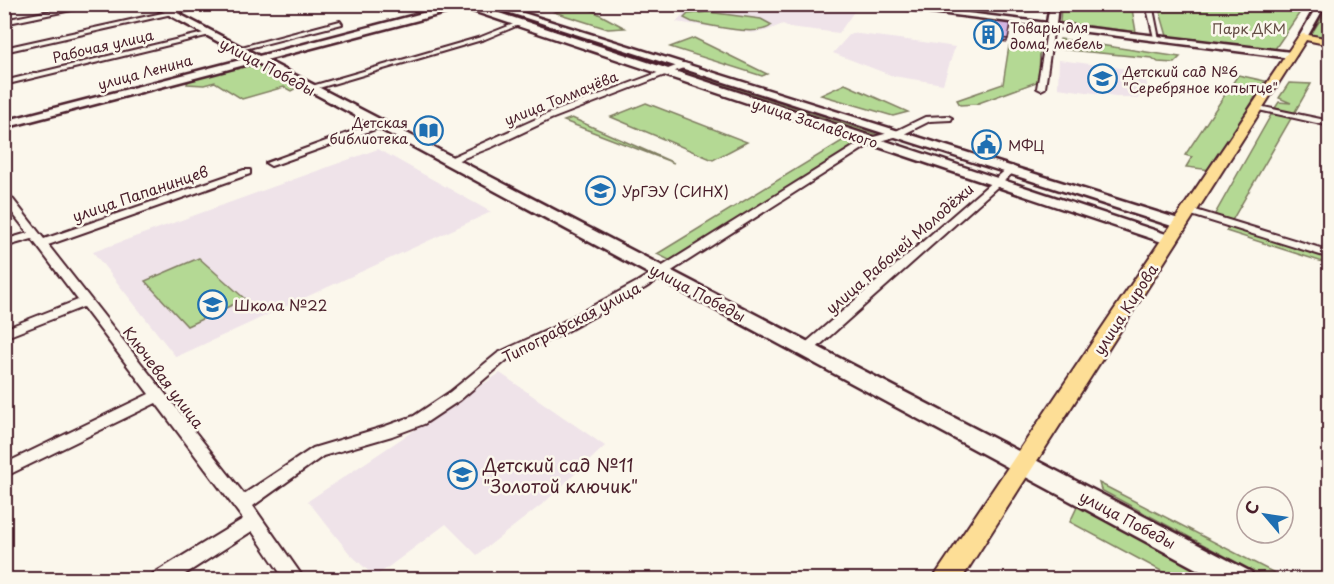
<svg xmlns="http://www.w3.org/2000/svg" width="1334" height="584" viewBox="0 0 1334 584" font-family="'Playpen Sans',sans-serif">
<rect width="100%" height="100%" fill="#fbf7ec"/>
<filter id="ink" filterUnits="userSpaceOnUse"><feTurbulence type="fractalNoise" baseFrequency=".0167" numOctaves="2"/><feDisplacementMap in="SourceGraphic" scale="12" xChannelSelector="R" yChannelSelector="G"/><feConvolveMatrix kernelMatrix="1 2 1 2 8 2 1 2 1" color-interpolation-filters="sRGB"/></filter>
<g filter="url(#ink)">
<!-- built -->
<path fill="#efe3e9" d="M805 4 855 10 839 33 789 27 783 24 766 31 752 33 676 22 691 5Z
M851 33 923 42 955 47 943 84 893 76 833 53Z
M1059 60 1144 71 1148 88 1137 99 1058 88Z
M378 149 491 212 176 357 93 252Z
M500 373 605 446 545 502 477 555 446 524 375 577 350 554 308 501Z"/>
<!-- green -->
<path fill="#b4d994" stroke="#7f7c60" stroke-width="1.5" d="M582 5 625 28 608 29 554 12Z
M1061 5H1098L1132 9 1136 32 1060 23Z
M1158 5V4L1305 5 1275 49 1167 36Z
M1329 6V41L1310 36Z
M708 12 761 19 772 25C758 38 710 25 692 22L684 18 688 14Z
M694 38 767 74 762 76 670 47Z
M1060 39 1180 57 1174 63 1158 62 1152 58 1059 49Z
M1009 46 1040 50 1039 81 976 104 960 105 957 100 1003 84Z
M245 64H255L298 87 291 91 284 87 242 99 215 82 204 85 187 84 188 81 152 91 149 89Z
M676 69 879 135 675 263 657 254 852 135 666 74Z
M1238 75 1265 81 1211 170 1186 167 1192 157 1185 155Z
M1289 83 1311 84 1230 224 1215 214 1271 115H1289L1275 108 1279 102 1291 103 1279 98Z
M845 84 908 112 893 116 821 95Z
M646 103 747 142 713 160 611 117Z
M572 118 674 163 564 121Z
M1228 227 1329 257V264L1226 231Z
M199 258 245 299 187 326 145 281Z
M1099 483 1286 579H1268L1101 490Z
M1078 505 1222 579H1176L1070 522Z"/>
<g fill="none" stroke-linecap="round" stroke-linejoin="round">
<defs>
<path id="street" d="M85 4H100L4 24V20Z
M203 4H216L4 52V48Z
M1146 4H1152L1159 39 1154 38Z
M340 21 342 24 237 51 234 49Z
M516 23 521 24 485 39 312 90 305 88 481 37Z
M1051 24 1054 26 1045 88 1041 90 1037 88 1048 26Z
M208 32 211 34 210 35 4 85V81Z
M684 63 691 65 551 119 492 147 451 163H445L443 161 545 115Z
M1254 105 1330 121V126L1254 109Z
M948 116 952 118 951 120 930 121 902 135 872 143 645 288 562 334 508 359 460 400 424 424 392 436 323 456 253 506 305 580H285L252 531 176 580H150L153 574 243 519 156 403 4 477V464L149 394 83 307 4 338V329L78 300 32 239 4 247V240L28 233 4 202V192L8 193 44 239 244 170H250V174L48 245 244 494 313 448 383 427 414 416 450 392 498 353 552 328 637 282 866 139 896 131 925 117Z
M378 122 382 125 381 127 274 165 271 166 266 163Z
M1012 166 1017 169 1015 171 811 353H801L799 350 801 347 1009 167Z
M1189 208 1330 251V258L1185 213 1184 211 1185 209Z"/>
<path id="secondary" d="M149 4H160L259 56 457 4H472L1175 237 1177 240 1175 243H1165L464 8 266 60 1251 572 1254 580H1217L256 62 4 128V121L248 58Z
M869 4H897L1047 23 1050 4H1058L1056 24 1291 52 1296 55 1291 58Z
M1318 4H1326L1306 39H1300L1299 37Z
M498 5 1185 221 1187 224 1185 227H1175L498 9Z"/>
<path id="primary" d="M1303 34 1330 39V45L1306 40 961 580H932L1298 37Z"/>
</defs>
<!-- street casing -->
<use href="#street" stroke="#4a1f2b" stroke-width="4"/>
<!-- secondary casing -->
<use href="#secondary" stroke="#4a1f2b" stroke-width="5"/>
<!-- primary casing -->
<use href="#primary" stroke="#4a1f2b" stroke-width="4"/>
<!-- street -->
<use href="#street" fill="#fbf7ec" fill-rule="evenodd"/>
<!-- secondary -->
<use href="#secondary" fill="#fbf7ec" fill-rule="evenodd"/>
<!-- primary -->
<use href="#primary" fill="#fdde96" fill-rule="evenodd"/>
</g>
<!-- wall -->
<path fill="#b59bc2" stroke="#4a1f2b" stroke-width="1.5" d="M996 22 1011 24 1007 42 991 40Z"/>
<!-- building -->
<path fill="#d3b4e1" stroke="#4a1f2b" stroke-width="1.5" d="M996 22 1011 24 1008 39 992 37Z"/>
</g>
<!-- icons -->
<defs>
<symbol id="building-ring" viewBox="-11 -11 22 22"><circle r="9.5" fill="#fbf7ec" stroke="#1f6fb2" stroke-width="1.5"/><path d="M-4-6H4V6H1V3H-1V6H-4ZM-2.5-4.3h1.7v1.8h-1.7ZM.8-4.3h1.7v1.8H.8ZM-2.5-1h1.7V.8h-1.7ZM.8-1h1.7V.8H.8Z" fill="#1f6fb2"/></symbol>
<symbol id="school-ring" viewBox="-11 -11 22 22"><circle r="9.5" fill="#fbf7ec" stroke="#1f6fb2" stroke-width="1.5"/><path d="M0-5L7-2L0 1L-7-2ZM-4 1L0 2.5L4 1V4Q0 6-4 4Z" fill="#1f6fb2"/></symbol>
<symbol id="library-ring" viewBox="-11 -11 22 22"><circle r="9.5" fill="#fbf7ec" stroke="#1f6fb2" stroke-width="1.5"/><path d="M-6-4Q-3-5.5-.7-3.5V5Q-3 3-6 4ZM6-4Q3-5.5 .7-3.5V5Q3 3 6 4Z" fill="#1f6fb2"/></symbol>
<symbol id="civic-ring" viewBox="-11 -11 22 22"><circle r="9.5" fill="#fbf7ec" stroke="#1f6fb2" stroke-width="1.5"/><path d="M-.6-6.5H3V-4.5H.6V-3L4-1V1h2V6H-6V1h2V-1L-.6-3ZM-1.2 2.5V6h2.4V2.5Z" fill="#1f6fb2"/></symbol>
<symbol id="university-ring" viewBox="-11 -11 22 22"><circle r="9.5" fill="#fbf7ec" stroke="#1f6fb2" stroke-width="1.5"/><path d="M0-5L7-2L0 1L-7-2ZM-4 1L0 2.5L4 1V4Q0 6-4 4Z" fill="#1f6fb2"/></symbol>
</defs>
<g fill-rule="evenodd">
<use href="#building-ring" x="972" y="18" width="33" height="33"/>
<use href="#school-ring" x="1086" y="62" width="33" height="33"/>
<use href="#library-ring" x="412" y="114" width="33" height="33"/>
<use href="#civic-ring" x="970" y="128" width="33" height="33"/>
<use href="#university-ring" x="584" y="174" width="33" height="33"/>
<use href="#school-ring" x="196" y="288" width="33" height="33"/>
<use href="#school-ring" x="446" y="458" width="33" height="33"/>
</g>
<g text-anchor="middle" dominant-baseline="central" stroke-width="5" stroke-linejoin="round" paint-order="stroke">
<!-- far-poi labels -->
<g font-size="14" fill="#4a1f2b" stroke="#fbf7ec" text-anchor="start">
<text x="1010" y="27">Товары для<tspan x="1010" dy="16">дома, мебель</tspan></text>
<text x="1123" y="71">Детский сад №6<tspan x="1123" dy="16">"Серебряное копытце"</tspan></text>
<text x="408" y="122" text-anchor="end">Детская<tspan x="408" dy="16">библиотека</tspan></text>
<text x="1008" y="145">МФЦ</text>
</g>
<!-- far-park labels -->
<g font-size="14" fill="#644e45" stroke="#fbf7ec">
<text x="1249" y="28">Парк ДКМ</text>
</g>
<!-- far-street labels -->
<g font-size="14" fill="#4a1f2b" stroke="#fbf7ec">
<text transform="translate(103 46) rotate(-13)">Рабочая улица</text>
<text transform="translate(145 72) rotate(-15)">улица Ленина</text>
<text transform="translate(561 98) rotate(-22)">улица Толмачёва</text>
<text transform="translate(815 123) rotate(18)">улица Заславского</text>
</g>
<!-- street labels -->
<g font-size="15" fill="#4a1f2b" stroke="#fbf7ec">
<text transform="translate(268 66) rotate(28)">улица Победы</text>
<text transform="translate(140 193) rotate(-19)">улица Папанинцев</text>
<text transform="translate(899 248) rotate(-41)">улица Рабочей Молодёжи</text>
<text transform="translate(698 292) rotate(28)">улица Победы</text>
<text transform="translate(1125 309) rotate(-57)">улица Кирова</text>
<text transform="translate(571 322) rotate(-28)">Типографская улица</text>
<text transform="translate(164 377) rotate(53)">Ключевая улица</text>
<text transform="translate(1128 519) rotate(28)">улица Победы</text>
</g>
<!-- poi labels -->
<g font-size="15" fill="#4a1f2b" stroke="#fbf7ec" text-anchor="start">
<text x="622" y="190">УрГЭУ (СИНХ)</text>
<text x="234" y="304">Школа №22</text>
</g>
<!-- near-poi labels -->
<g font-size="18" fill="#4a1f2b" stroke="#fbf7ec" text-anchor="start">
<text x="483" y="464">Детский сад №11<tspan x="483" dy="21">"Золотой ключик"</tspan></text>
</g>
</g>
<!-- margin -->
<rect width="1334" height="584" fill="none" stroke="#fbf7ec" stroke-width="24"/>
<rect x="12" y="12" width="1310" height="560" fill="none" stroke="#4a1f2b" stroke-width="2" filter="url(#ink)"/>
<!-- north arrow -->
<g transform="translate(1265 515) rotate(299)"><circle r="28" fill="#fbf7ec" stroke="#b4a19f" stroke-width="1.5"/>
<path d="M0-4.5L10 22L0 15L-10 22Z" fill="#1f6fb2"/>
<text y="-9" font-size="16" font-weight="bold" text-anchor="middle" fill="#4a1f2b">С</text>
</g>
</svg>
